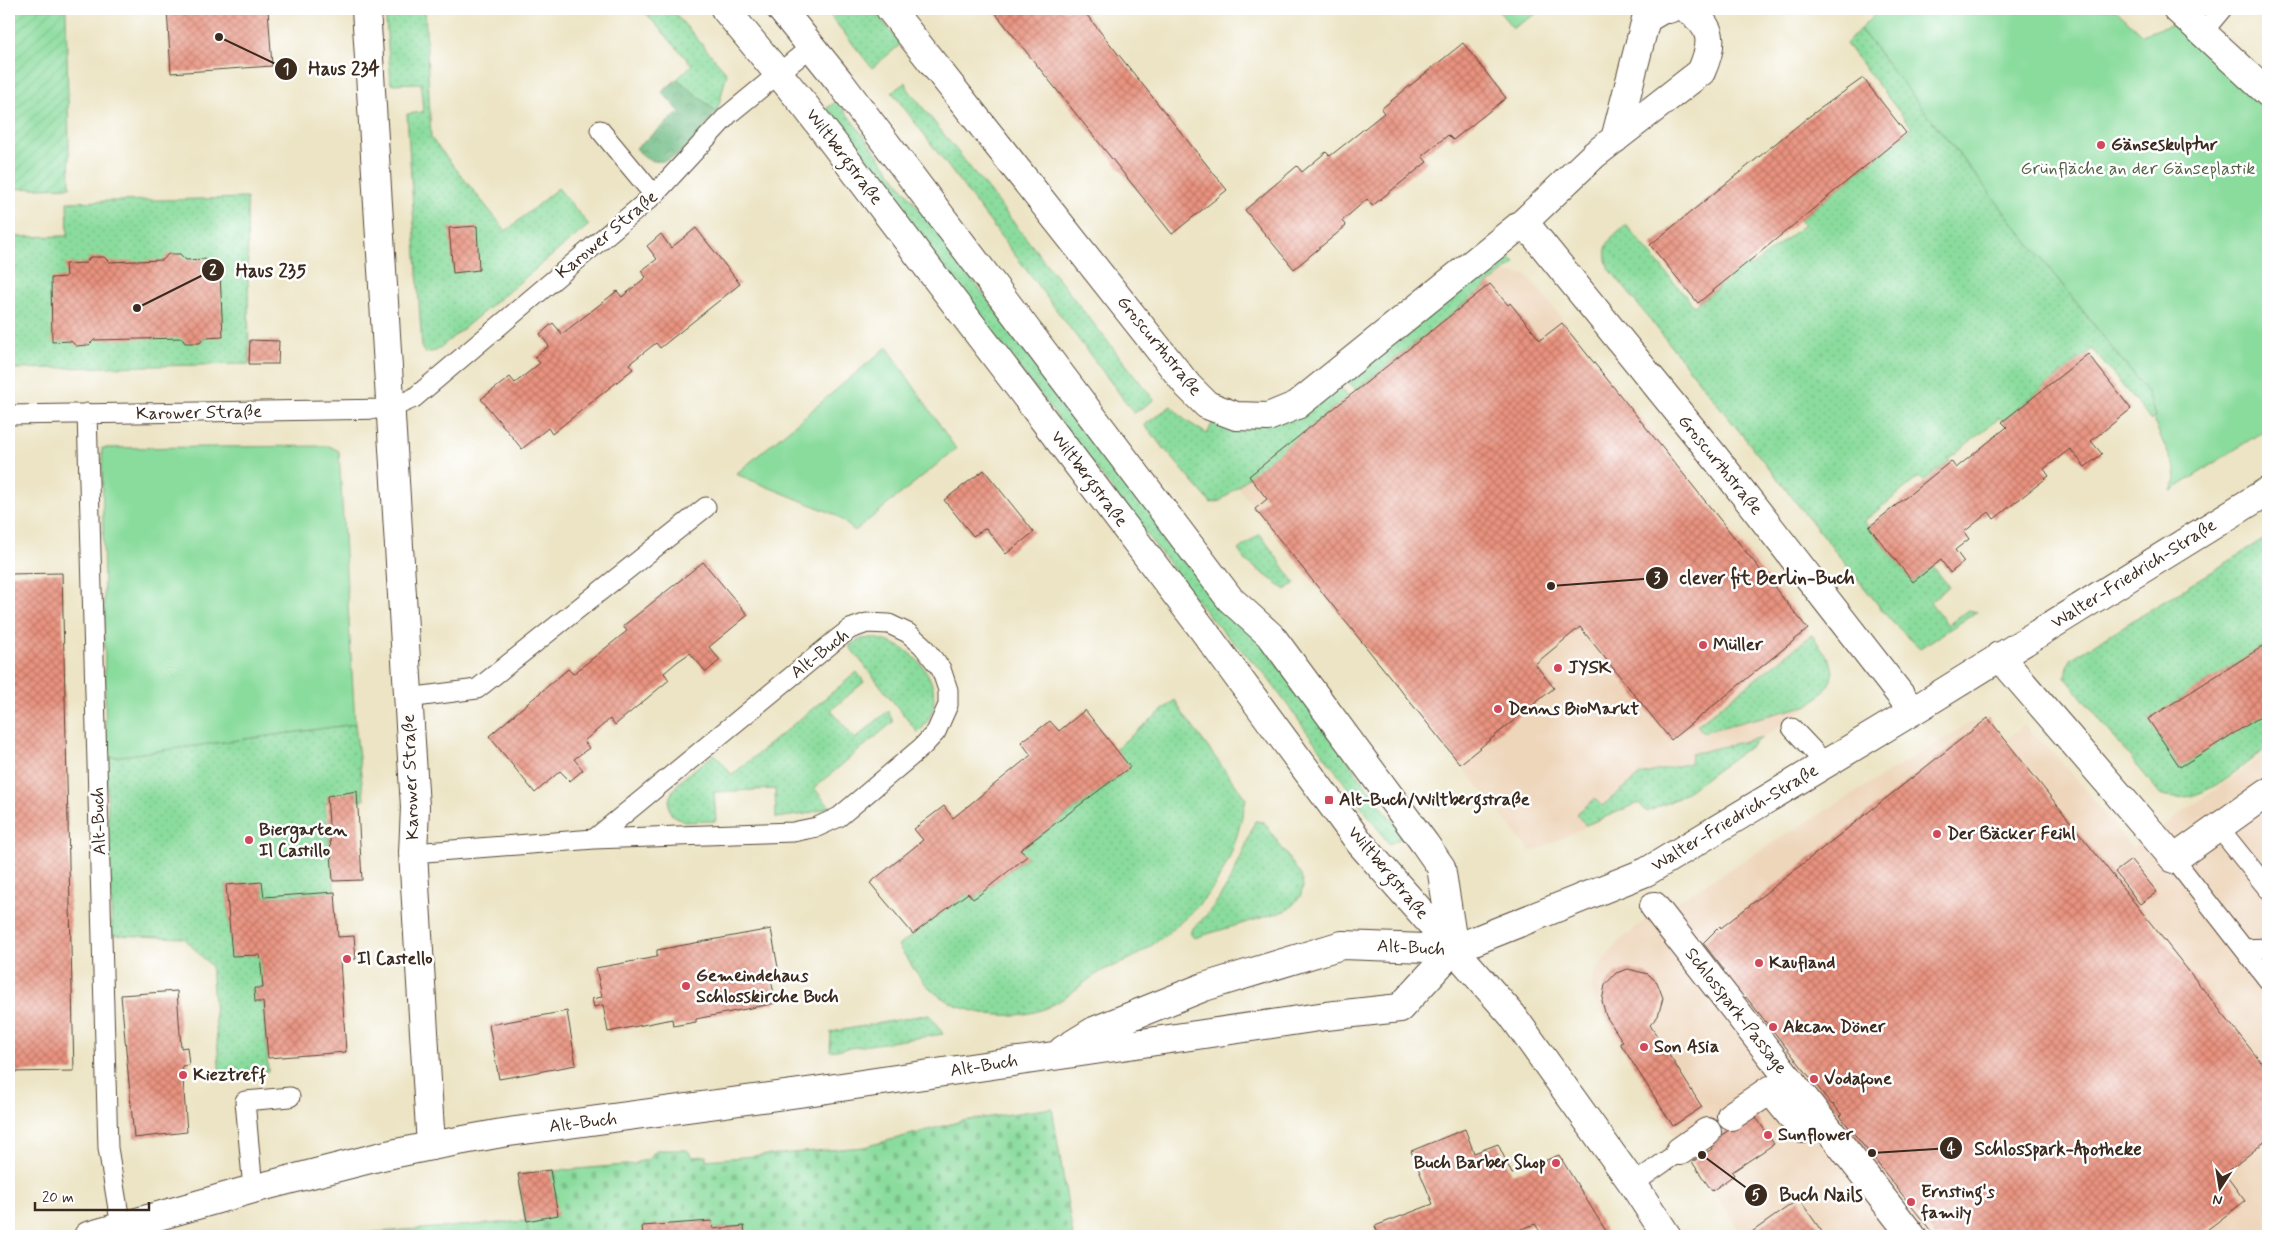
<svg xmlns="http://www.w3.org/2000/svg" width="2277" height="1245" viewBox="0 0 2277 1245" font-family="Mynerve,sans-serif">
<defs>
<pattern id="grass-dots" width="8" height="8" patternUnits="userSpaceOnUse" patternTransform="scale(1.25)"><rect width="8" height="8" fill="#8adc9d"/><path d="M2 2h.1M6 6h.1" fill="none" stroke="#78bd87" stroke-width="1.8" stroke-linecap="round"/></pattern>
<pattern id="forest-crowns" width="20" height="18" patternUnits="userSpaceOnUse" patternTransform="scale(1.25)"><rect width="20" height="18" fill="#6fbc84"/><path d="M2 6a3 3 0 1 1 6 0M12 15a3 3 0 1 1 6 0" fill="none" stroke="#5c996b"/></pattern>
<pattern id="cemetery-stones" width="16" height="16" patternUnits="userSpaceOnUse" patternTransform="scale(1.25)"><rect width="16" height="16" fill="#8adc9d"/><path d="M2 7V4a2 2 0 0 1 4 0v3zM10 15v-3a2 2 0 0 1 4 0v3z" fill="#78bd87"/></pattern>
<pattern id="garden-furrows" width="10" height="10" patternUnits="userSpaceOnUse" patternTransform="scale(1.25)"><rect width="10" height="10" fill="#8adc9d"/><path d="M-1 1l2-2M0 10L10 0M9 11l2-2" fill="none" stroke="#78bd87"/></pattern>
<pattern id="building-cross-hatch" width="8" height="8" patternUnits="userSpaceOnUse" patternTransform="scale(1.25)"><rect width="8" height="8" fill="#e9927f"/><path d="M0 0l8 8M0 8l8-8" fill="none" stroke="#be7767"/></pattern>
</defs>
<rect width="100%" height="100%" fill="#fff"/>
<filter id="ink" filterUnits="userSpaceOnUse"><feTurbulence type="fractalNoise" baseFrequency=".02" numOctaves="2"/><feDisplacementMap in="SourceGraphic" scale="10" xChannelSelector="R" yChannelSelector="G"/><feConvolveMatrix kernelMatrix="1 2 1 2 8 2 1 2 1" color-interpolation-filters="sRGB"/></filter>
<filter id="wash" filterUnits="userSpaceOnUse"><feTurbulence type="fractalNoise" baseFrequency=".0096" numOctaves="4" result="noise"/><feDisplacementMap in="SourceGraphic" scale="20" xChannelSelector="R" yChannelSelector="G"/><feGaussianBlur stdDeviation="1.12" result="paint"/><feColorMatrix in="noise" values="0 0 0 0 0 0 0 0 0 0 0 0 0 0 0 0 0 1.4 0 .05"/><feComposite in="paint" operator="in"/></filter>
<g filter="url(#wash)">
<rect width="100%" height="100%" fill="#ece4c4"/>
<!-- built -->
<path fill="#eed6bb" d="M1503 272 1527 275 1799 612 1796 615 1830 660 1833 671 1831 680 1823 693 1809 705 1678 798 1647 812 1638 803 1531 852 1237 486Z
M1988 718 2007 740 2024 725 2063 763 2132 848 2268 753V1236H1743L1671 1132 1595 1002 1591 983 1594 973 1619 941 1646 920 1968 724Z"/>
<!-- grass -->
<path fill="url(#grass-dots)" stroke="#62835e" d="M385 9H425L431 138 506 231 558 188 589 225 436 351 425 353 422 349 407 114 423 112 421 83 391 84Z
M642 9H671L727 73 717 112 677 79 692 65Z
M825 9H873L901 44 872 68Z
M1860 29 2147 392 2155 415 2151 420 2092 349 2002 421 1999 418 1948 459 1950 461 1923 481 1919 477 1864 521 1913 582 1933 567 1949 586 1930 602 1948 625 1968 610 1977 612 1920 648 1891 621 1608 267C1601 246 1610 237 1626 225L1694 306 1719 287 1718 284 1745 262 1749 268 1804 225 1800 220 1912 128 1846 44Z
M906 82 908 89 1154 400 1134 413 892 92Z
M837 101 1210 593 1263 645 1404 837 1389 844 1264 673 1212 620 823 111Z
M247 198 249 364 9 369V237L68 236 67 202Z
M1511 258 1515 263 1356 390 1347 380 1497 261Z
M1339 386 1348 396 1220 501 1211 503 1144 425 1171 406 1185 420 1207 434 1214 420Z
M1260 534 1295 583 1286 590 1246 561 1238 550Z
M2268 537V643L2149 719 2180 767 2268 711V747C2238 768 2201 807 2162 796L2065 677 2067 666 2072 658Z
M1812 635 1830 660 1833 671 1831 680 1823 693 1809 705 1703 732 1697 725Z
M872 638C918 643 957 694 918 733L849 646 860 639Z
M857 672 864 682 831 710 855 739 888 711 893 722 814 788 830 807 806 814 776 818 775 789 714 792 716 821 686 822 671 814C659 788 698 768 715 754L732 775Z
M1175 700 1181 711 1246 799C1240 826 1234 851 1221 875 1205 905 1157 946 1126 961 1119 965 1109 967 1102 971 1083 982 1068 998 1048 1007 1016 1023 960 1015 933 991 919 980 909 960 898 946L968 893 973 899 979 895 1027 857 1020 850 1130 768 1115 749Z
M355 724 364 800 325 803 335 892 264 897 262 883 226 885 232 956 260 955 263 988 254 989 255 1002H263L268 1071 220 1076 211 966 184 938 112 935 106 758Z
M1763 737 1678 798 1647 812 1639 803 1586 825 1576 814 1595 799 1602 806 1640 775 1690 763 1691 754Z
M1255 821 1264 822 1301 876 1303 887 1300 897 1288 910 1194 938 1190 933 1192 929C1225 901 1240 861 1255 821Z
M929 1014 943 1034 830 1051 831 1032Z"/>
<!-- forest -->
<path fill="url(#forest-crowns)" stroke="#557351" d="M677 79 717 112C700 130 677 172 647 159 643 157 639 151 636 148L680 112 662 92Z"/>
<!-- cemetery -->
<path fill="url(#cemetery-stones)" stroke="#62835e" d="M1052 1108 1073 1236H745L744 1226 713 1229 712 1221 642 1226 643 1236H528L518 1174 636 1164 637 1162 648 1160 656 1150H687L693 1157 706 1156V1160L864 1147 962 1121Z"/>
<!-- park -->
<path fill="#8adc9d" stroke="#62835e" d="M1497 9H1544L1513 28Z
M1880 9H2115L2142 35 2173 24 2268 112V428L2171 491 2176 479 2175 469 2154 422 2155 415 2147 392 1860 29Z
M887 347 956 449 855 531 834 514 736 474Z
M329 446 339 451 355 724 106 758 102 448Z
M527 1221 528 1236H352V1234Z"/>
<!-- garden -->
<path fill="url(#garden-furrows)" stroke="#62835e" d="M9 9H66L70 187 9 189Z"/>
<g id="blocks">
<!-- building -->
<path fill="url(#building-cross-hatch)" d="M167 9H268L272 66 171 73Z
M992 9H1082L1227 190 1172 234Z
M1463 43 1506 98 1453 140 1448 135 1422 156 1427 162 1372 206 1367 199 1342 221 1346 226 1294 269 1245 210 1297 166 1302 172 1326 152 1330 156 1384 113 1381 109Z
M1863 78 1906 133 1698 303 1650 245 1807 118Z
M477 226 479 270 453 273 449 228Z
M696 228 740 284 660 348 656 343 629 364 633 369 552 434 548 428 522 449 481 399 510 377 515 383 540 363 534 357 549 346 540 334 553 323 562 334 617 291 622 297 646 277 641 271 657 259 647 246 661 234 671 248Z
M168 254H180L186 260 206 259 207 274H220L223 337 204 338 200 343H185L182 338 94 340 89 345 76 346 71 341 52 342 51 278 66 277 65 264 86 263 90 257H104L109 262 163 260Z
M1490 284 1508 305 1510 303 1540 340 1562 323 1808 629 1671 740 1580 627 1535 664 1554 688 1460 764 1255 509 1267 499 1249 476Z
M250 340 279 341 278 364H249Z
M2088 354 2131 409 2091 441 2102 454 2085 467 2070 449 2044 469 2049 476 1994 519 1989 512 1964 532 1969 539 1955 550 1964 562 1950 573 1941 560 1913 582 1869 527 1951 461 1956 468 2007 427 2002 422Z
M984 470 1034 532 1006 554 986 528 973 536 944 500Z
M703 562 748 615 709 647 720 660 706 672 690 653 677 662 664 673 669 680 615 725 610 719 584 741 589 748 574 759 583 770 570 781 560 771 535 793 489 736 568 669 573 674 627 631 623 626Z
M62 573 74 1071 9 1072V574Z
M2268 643V712L2180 767 2148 719Z
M1085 710 1130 767 1020 850 1027 856 979 895 973 899 968 893 913 934 870 883 923 840 914 829 944 806 953 818 1031 755 1021 742 1050 721 1059 731Z
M1988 718 2268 1071V1139L2225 1174 2245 1201 2199 1236H1935L1840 1116 1842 1115 1833 1104 1832 1105 1746 997 1743 999 1722 972 1724 970 1703 943 1720 926 1721 928Z
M357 791 362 880 333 881 327 796Z
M2131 860 2157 892 2140 904 2115 872Z
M262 882 264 897 335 892 338 937 354 936 356 959 340 960 346 1052 268 1058 263 1002H255L254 988H263L260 955 232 956 226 885Z
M771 929 779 973 770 975 776 1003 696 1019V1022L673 1026 672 1019 608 1032 603 1005 594 1007 592 999 602 997 596 968 657 957V950Z
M1628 969 1648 974 1657 982 1663 998 1658 1016 1650 1025 1702 1107 1673 1126 1620 1043 1623 1042 1606 1016 1602 1001 1605 985 1616 973Z
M177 991 181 1048 187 1047 189 1065 182 1066 187 1132 134 1138 121 995Z
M567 1011 576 1065 499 1079 489 1025Z
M1754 1114 1774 1144 1732 1172 1734 1175 1712 1191 1692 1162 1712 1149 1709 1143Z
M1465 1129 1474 1153 1498 1144 1512 1174 1559 1155 1609 1236H1543L1535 1224 1503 1236H1379L1375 1226 1433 1204 1411 1151Z
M550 1170 558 1215 527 1221 518 1174Z
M1799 1199 1825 1236H1746Z
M712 1221 713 1229 744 1226 745 1236H643L642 1226Z"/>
</g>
</g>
<g filter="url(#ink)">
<use href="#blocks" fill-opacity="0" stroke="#564637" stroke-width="1"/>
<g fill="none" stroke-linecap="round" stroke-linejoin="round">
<defs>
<path id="service" d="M2202 33 2222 9
M600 130 654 195
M87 413 108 1148 121 1227
M9 415 389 409 414 398 654 195 728 115 812 46
M867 623 889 624 908 633 922 645 941 669 948 690V705L936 732 922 747 839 817 817 827 793 832 594 839 837 639 850 629Z
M408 698 477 689 706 507
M1792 728 1826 764
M2219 828 2268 889
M413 853 594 839
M2174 859 2268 980
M2244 949 2268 948
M1633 1184 1680 1151
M253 1189 245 1101 290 1097"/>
<path id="pedestrian" d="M1654 906 1912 1236
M1731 1116 1770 1090 1802 1129 1818 1116
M1680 1151 1707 1132"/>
<path id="minor" d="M366 9 415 807 413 853 431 1146
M890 9 1188 386 1207 405 1236 416 1268 417 1297 405 1524 222 1594 155 1701 72C1714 43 1714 27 1687 9
M2177 9 2268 93
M1615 139 1646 19 1663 9H1669
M1524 222 1714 456 1913 711
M1999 656 2174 859 2268 792
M1454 949 1646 872 1913 711 2268 491"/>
<path id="secondary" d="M725 9 806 107 1204 631 1360 843 1512 1015 1633 1184 1667 1236
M781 9 839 81 1230 599 1272 637 1425 844 1441 867 1454 949
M1063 1050 1094 1031 1204 987 1342 945 1454 949
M88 1236 253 1189 382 1156 431 1146 502 1133 814 1091 1326 1016 1400 1008 1454 949"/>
</defs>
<!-- service casing -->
<use href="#service" stroke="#564637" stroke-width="21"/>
<!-- pedestrian casing -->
<use href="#pedestrian" stroke="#564637" stroke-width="30"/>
<!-- minor casing -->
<use href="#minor" stroke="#564637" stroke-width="30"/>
<!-- secondary casing -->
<use href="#secondary" stroke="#564637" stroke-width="30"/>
<!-- service -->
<use href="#service" stroke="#fff" stroke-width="19"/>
<!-- pedestrian -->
<use href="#pedestrian" stroke="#fff" stroke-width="28"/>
<!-- minor -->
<use href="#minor" stroke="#fff" stroke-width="28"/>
<!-- secondary -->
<use href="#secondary" stroke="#fff" stroke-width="28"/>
</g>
</g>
<!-- markers -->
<g fill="#d1495b" stroke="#fff" stroke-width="2">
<circle cx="2101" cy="145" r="5"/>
<circle cx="1703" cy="645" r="5"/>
<circle cx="1558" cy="668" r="5"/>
<circle cx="1498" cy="709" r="5"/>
<rect x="1324" y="795" width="10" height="10" rx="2.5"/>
<circle cx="1937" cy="834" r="5"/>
<circle cx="249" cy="840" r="5"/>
<circle cx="347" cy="959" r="5"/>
<circle cx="1759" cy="963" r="5"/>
<circle cx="686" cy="986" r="5"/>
<circle cx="1773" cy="1027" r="5"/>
<circle cx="1644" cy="1047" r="5"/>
<circle cx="183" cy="1075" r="5"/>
<circle cx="1814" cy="1079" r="5"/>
<circle cx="1768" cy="1135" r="5"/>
<circle cx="1556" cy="1163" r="5"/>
<circle cx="1911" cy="1202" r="5"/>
</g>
<g text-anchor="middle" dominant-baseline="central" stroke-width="5" stroke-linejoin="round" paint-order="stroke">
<!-- poi labels -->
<g font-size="18" font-weight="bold" fill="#3b2a1e" stroke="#fff" text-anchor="start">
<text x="2111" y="145">Gänseskulptur</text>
<text x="1713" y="645">Müller</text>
<text x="1568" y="668">JYSK</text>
<text x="1508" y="709">Denns BioMarkt</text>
<text x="1339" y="800">Alt-Buch/Wiltbergstraße</text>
<text x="259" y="830">Biergarten<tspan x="259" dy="21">Il Castillo</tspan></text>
<text x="1947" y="834">Der Bäcker Feihl</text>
<text x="357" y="959">Il Castello</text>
<text x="1769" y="963">Kaufland</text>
<text x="696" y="976">Gemeindehaus<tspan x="696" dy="21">Schlosskirche Buch</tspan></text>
<text x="1783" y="1027">Akcan Döner</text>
<text x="1654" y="1047">Son Asia</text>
<text x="193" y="1075">Kieztreff</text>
<text x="1824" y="1079">Vodafone</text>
<text x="1778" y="1135">Sunflower</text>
<text x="1546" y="1163" text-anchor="end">Buch Barber Shop</text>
<text x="1921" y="1192">Ernsting's<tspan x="1921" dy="21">family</tspan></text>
</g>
<!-- street labels -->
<g font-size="18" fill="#3b2a1e" stroke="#fff">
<text transform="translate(844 157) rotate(53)">Wiltbergstraße</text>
<text transform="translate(607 235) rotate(-40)">Karower Straße</text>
<text transform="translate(1159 346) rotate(51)">Groscurthstraße</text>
<text transform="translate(199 413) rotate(-1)">Karower Straße</text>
<text transform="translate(1720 465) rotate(51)">Groscurthstraße</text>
<text transform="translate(1089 479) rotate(53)">Wiltbergstraße</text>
<text transform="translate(2134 574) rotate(-32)">Walter-Friedrich-Straße</text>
<text transform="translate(820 654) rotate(-38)">Alt-Buch</text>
<text transform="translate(411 777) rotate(-92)">Karower Straße</text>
<text transform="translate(1735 818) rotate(-31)">Walter-Friedrich-Straße</text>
<text transform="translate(99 821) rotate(-92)">Alt-Buch</text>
<text transform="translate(1388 873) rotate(50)">Wiltbergstraße</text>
<text transform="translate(1411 948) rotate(3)">Alt-Buch</text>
<text transform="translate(1736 1011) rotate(52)">Schlosspark-Passage</text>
<text transform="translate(984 1066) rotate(-9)">Alt-Buch</text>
<text transform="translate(583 1123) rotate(-7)">Alt-Buch</text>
</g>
<!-- park labels -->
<g font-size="18" fill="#535f44" stroke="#fff">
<text x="2138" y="169">Grünfläche an der Gänseplastik</text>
</g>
</g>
<!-- callouts -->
<path fill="none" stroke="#3b2a1e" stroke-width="2" d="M219 37L286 69M137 308L213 270M1551 586L1657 578M1872 1153L1951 1148M1702 1155L1756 1195"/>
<g fill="#3b2a1e" stroke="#fff" stroke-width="2">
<circle cx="219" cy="37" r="5"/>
<circle cx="137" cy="308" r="5"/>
<circle cx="1551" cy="586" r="5"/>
<circle cx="1872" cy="1153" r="5"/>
<circle cx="1702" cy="1155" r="5"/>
<circle cx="286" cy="69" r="12"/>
<circle cx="213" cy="270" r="12"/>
<circle cx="1657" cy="578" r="12"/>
<circle cx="1951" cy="1148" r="12"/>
<circle cx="1756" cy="1195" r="12"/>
</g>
<g font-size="15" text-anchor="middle" font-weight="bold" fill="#fff">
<text x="286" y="74">1</text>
<text x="213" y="275">2</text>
<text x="1657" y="583">3</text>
<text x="1951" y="1153">4</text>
<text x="1756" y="1200">5</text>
</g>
<g font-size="19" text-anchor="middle" font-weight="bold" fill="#3b2a1e" stroke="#fff" stroke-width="5" stroke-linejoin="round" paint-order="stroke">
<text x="344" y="75">Haus 234</text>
<text x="271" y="277">Haus 235</text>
<text x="1767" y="584">clever fit Berlin-Buch</text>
<text x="2058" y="1155">Schlosspark-Apotheke</text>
<text x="1821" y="1201">Buch Nails</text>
</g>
<!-- margin -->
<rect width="2277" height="1245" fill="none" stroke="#fff" stroke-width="30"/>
<!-- north arrow -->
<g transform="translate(2220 1188) rotate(192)" stroke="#ffffff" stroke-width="4" paint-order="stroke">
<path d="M0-4L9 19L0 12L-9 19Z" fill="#3b2a1e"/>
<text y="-8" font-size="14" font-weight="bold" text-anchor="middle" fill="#3b2a1e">N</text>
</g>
<!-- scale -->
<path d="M35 1202v8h114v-8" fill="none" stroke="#3b2a1e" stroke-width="2.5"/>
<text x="42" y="1202" font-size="15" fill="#3b2a1e" stroke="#ffffff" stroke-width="4" paint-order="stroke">20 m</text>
</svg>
